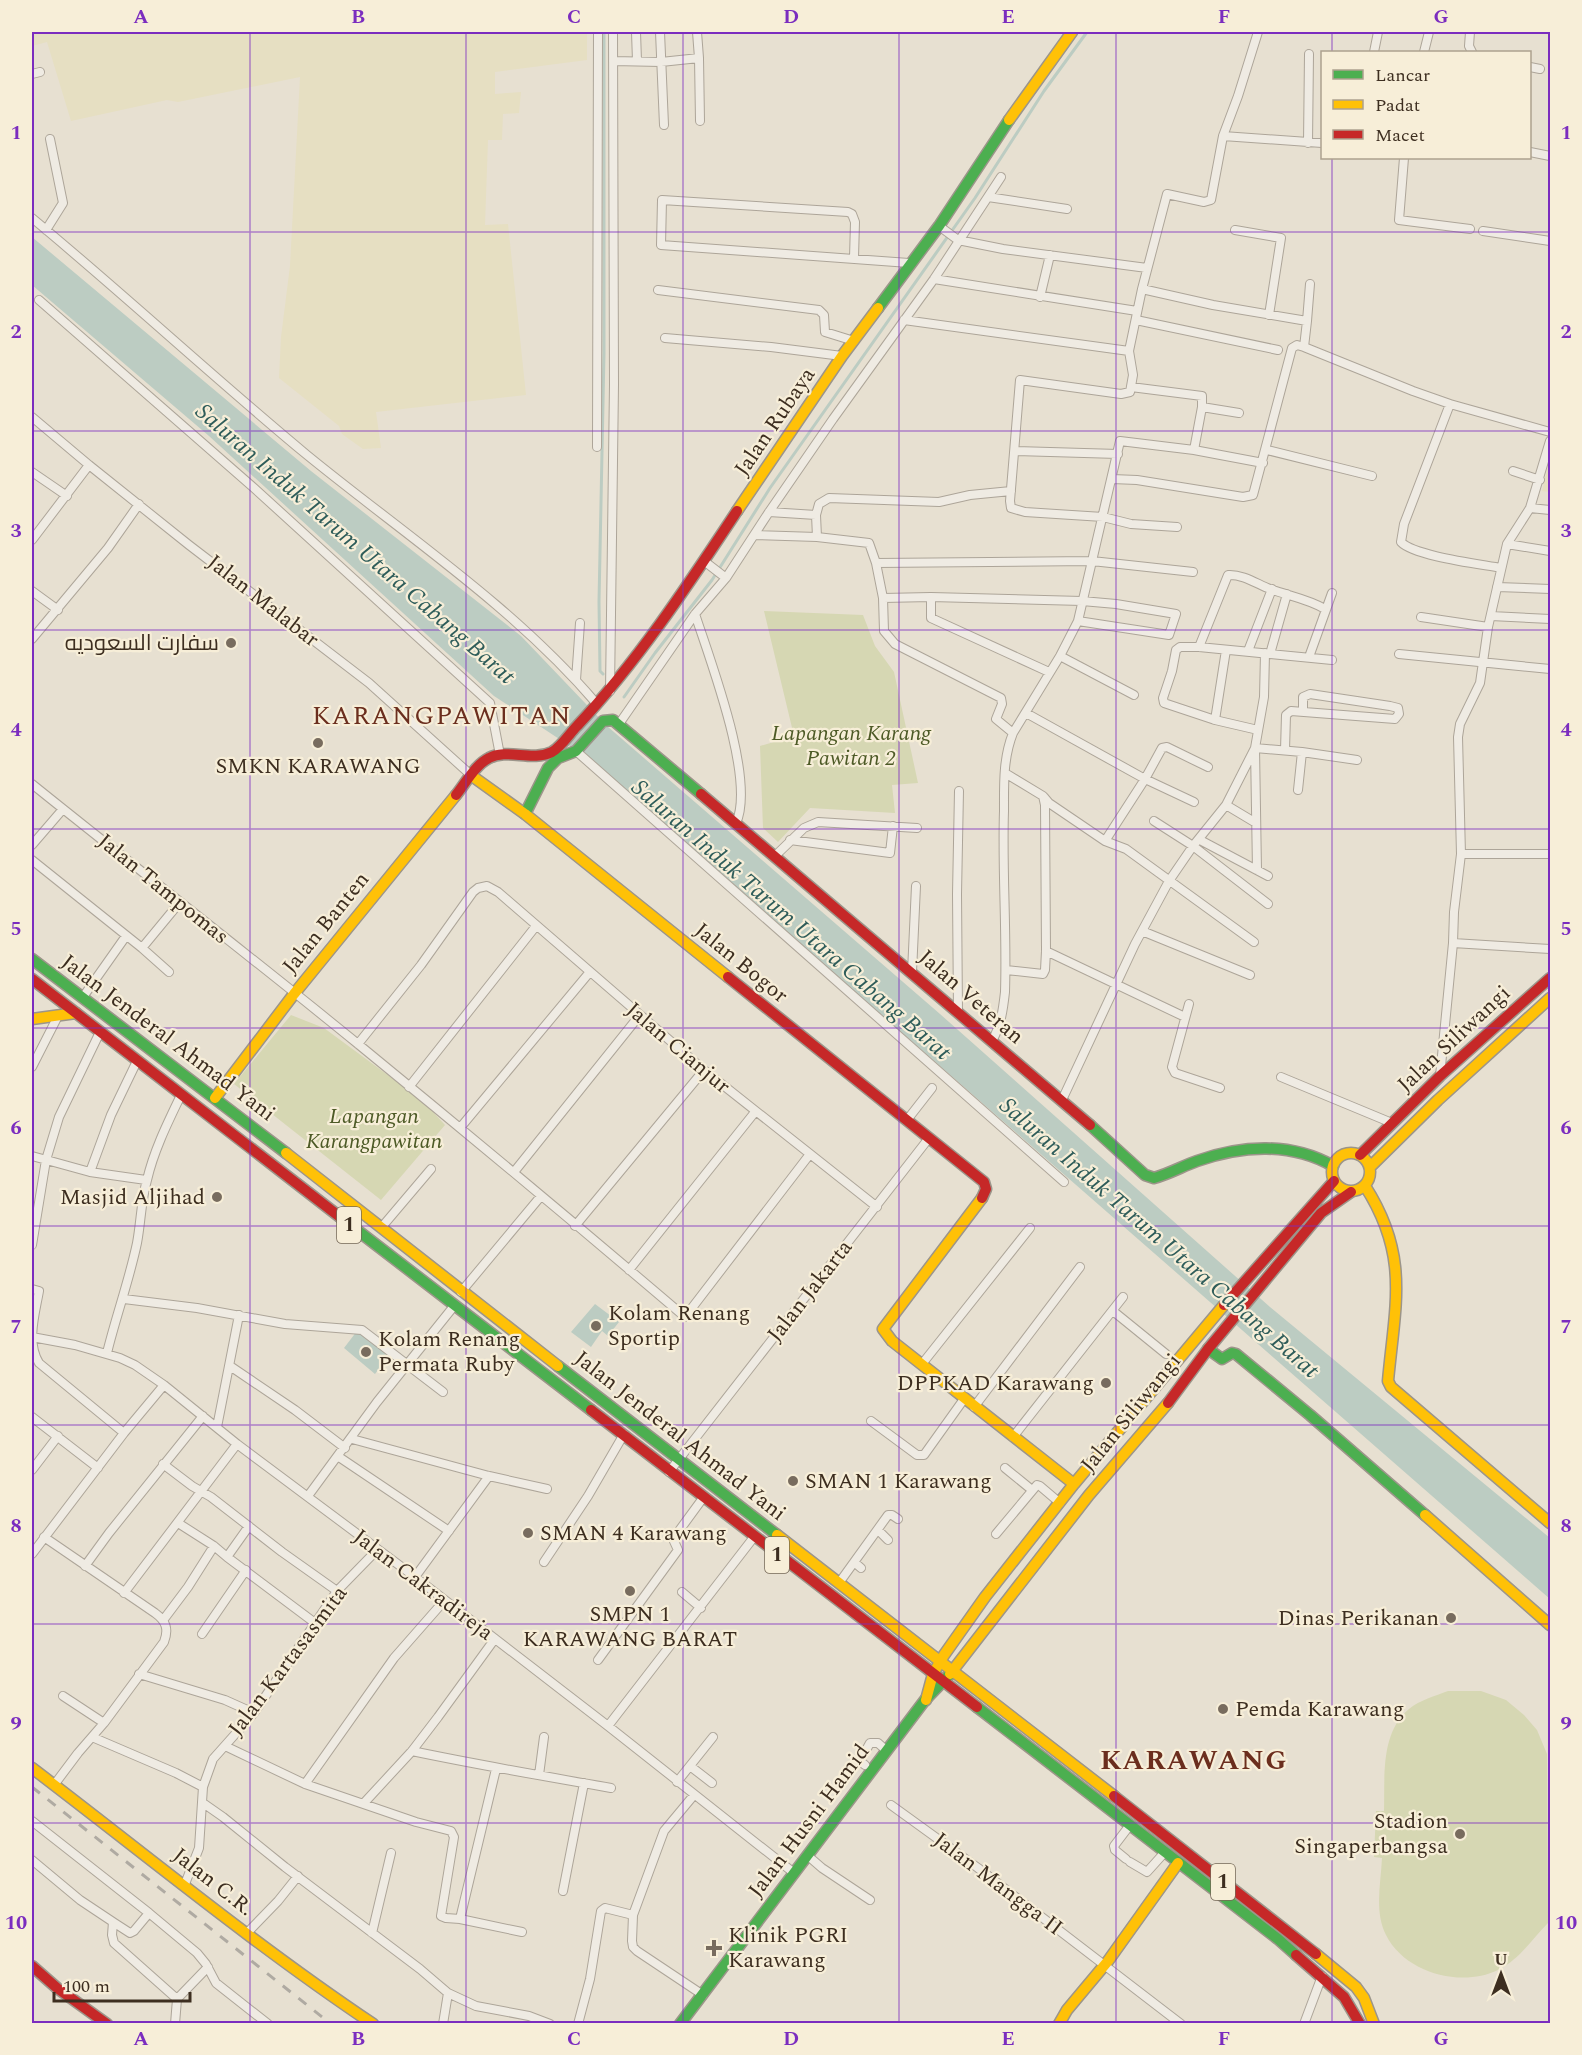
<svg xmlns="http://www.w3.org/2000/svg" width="1582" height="2055" viewBox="0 0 1582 2055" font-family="Spectral,Cairo,serif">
<rect width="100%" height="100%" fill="#e7e0d1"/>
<!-- farmland -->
<path fill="#e6dfc2" d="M32 32H587V60L495 72V94L521 92 519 113 503 114 502 140H488L485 225 508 224 526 395 376 412 381 448 363 449 342 434 339 426 279 378 281 337 290 266 300 77 178 102 167 100 71 121 47 42 32 46Z
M1550 458V492L1542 491Z"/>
<!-- green -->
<path fill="#d6d7b3" d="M764 611 863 615 875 646 894 672 918 783 892 785 895 813 810 808 778 842 763 828 760 746 794 736Z
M291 1015 324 1028 423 1101 445 1125 381 1200 234 1084Z
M1448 1691H1481L1506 1700 1524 1715 1537 1730 1547 1754 1548 1923C1531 1940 1520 1959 1498 1970 1461 1988 1405 1973 1386 1935 1374 1912 1381 1882 1382 1858L1374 1857 1376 1811H1384C1385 1777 1380 1733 1409 1709 1420 1700 1435 1696 1448 1691Z"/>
<!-- water -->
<path fill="#bcccc2" d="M32 237 311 471 521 636 607 726 940 1014 1270 1307 1550 1538V1599L585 756 494 696 209 436 32 285Z
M595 1304 619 1322 608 1336 602 1331 591 1347 571 1332Z
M357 1331 389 1355 375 1374 344 1348Z"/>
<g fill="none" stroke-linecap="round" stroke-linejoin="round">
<!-- stream -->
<path stroke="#bcccc2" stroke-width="3" d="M603 674 600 671 599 602 604 353V32
M624 697 655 653 712 580 770 488 975 198 1044 91 1087 32"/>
<defs>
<path id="street" d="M636 32 637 61
M660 32 664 125
M1470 32 1469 46 1472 52
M1374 52 1378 32
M1424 52 1429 32
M699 58 700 121
M613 61 661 62 699 58 697 32
M1530 67 1540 69
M32 74 40 72
M1223 136 1322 143
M1308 143 1309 54
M1530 152 1550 156
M1404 158 1399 220 1470 229
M988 197 1067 209
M32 218C125 295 214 378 307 455 405 535 513 606 596 703
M939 226 958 240 1003 249 1147 268
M46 230 63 203 50 139
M1235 230 1281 238 1269 315
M1483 231 1550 241
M854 258 855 222 852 214 848 212 662 200 661 245 909 263
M934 279 1137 311
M1142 289 1213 305 1307 321 1304 347
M658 290 819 310 824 315 825 332 854 341
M1040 297 1050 255
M39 300 254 488 490 703 500 755
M904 320 1129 351
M1136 320 1278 350
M1307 321 1310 284
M665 338 771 347 842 356
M1131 387 1202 396V407L1194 450
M1202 407 1239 413
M32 417 89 465 189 545 369 683 472 776
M597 447 598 32
M1267 450 1372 476
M1015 451 1118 454
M1513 471 1540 480
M32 472 67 496
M1112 479 1137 480 1243 497 1253 495 1292 348 1297 345 1304 347 1413 391 1450 404
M1530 508 1550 441
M769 512 816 515
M1177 527 1131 524 1103 517 1025 512 1011 508 1010 501 1020 380 1121 394 1130 392 1133 375 1129 351 1142 289 1167 194 1204 202 1211 200 1223 136 1238 96 1258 32
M756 535 817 537 869 543 876 563 883 598 884 631 895 644 1001 698 1002 704 996 719 1013 733
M817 537 816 515 819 504 829 498 939 502 970 495 1011 491
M32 540 89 465
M1507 544 1550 551
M704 561 726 578
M876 563 1092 561 1193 572
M1501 568C1480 564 1414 556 1401 542L1404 524 1450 404 1550 432
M1497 587 1550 589
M32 591 58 610
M931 597V618L1049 672
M883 598 931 597 1082 601 1116 604 1176 614 1169 635 1078 621
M695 614C710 660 756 780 736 823
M1491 616 1550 619
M1421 617 1488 627
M32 639 108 548 139 504
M1199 647 1228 575C1243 574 1257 584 1270 589 1289 596 1308 599 1325 609
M1248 651 1272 589
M1270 654 1287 594
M1399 654 1550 669
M1060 656 1134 695
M1309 657 1332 593
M576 680 580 623
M610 691 614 384 613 32
M1026 713 1145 779 1194 802
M1215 720 1226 650
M619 724 695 614 726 578 769 512 833 419 934 279 1001 177
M1258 730 1215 720 1164 703 1163 698 1172 671 1176 650 1180 647H1199L1332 660
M1285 750 1286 715 1291 711 1395 719 1399 714 1398 708 1390 706 1310 694 1303 697V711
M576 751 1064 1182
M1208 767 1167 747 1162 748 1145 779 1105 841 1126 849 1254 942
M1005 773 1043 796 1045 805 1046 951 1045 970 1043 974 1006 970
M32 784C140 871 250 956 358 1044 468 1134 577 1225 685 1317L810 1154
M1298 790 1302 752
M1044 797 1049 803 1105 841
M1226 805 1256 823
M1154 821 1193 846 1268 904
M790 840 890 853 893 826
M1200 840 1268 876
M32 845 63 809
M1461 854H1550
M776 855 804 828 818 822 917 828
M32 860 142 948 169 972
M1257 870 1255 748 1264 697 1265 653
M1142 931 1250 975
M1453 943 1550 949
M142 948 180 902
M1046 951 1185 1017
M912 972 916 886
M83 997 126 936
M1189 1004 1172 1067 1175 1073 1220 1088
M958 1013 957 894 959 791
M992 1041C1001 1025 1003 1010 1005 992 1007 931 1002 871 1004 811 1004 784 1003 758 1013 733L1060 656 1078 621 1120 441 1194 450 1263 463
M358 1044 421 965 473 892 478 888 487 886 498 892 704 1070 877 1207
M32 1067 58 1016
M1440 1076 1453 943 1454 912 1461 854 1458 737 1460 724 1480 683 1488 627 1507 544 1530 508 1550 510
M1281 1077 1392 1123
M409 1087 536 926
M1062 1100 1135 944 1169 881 1193 846 1226 805 1255 748 1302 752 1357 760
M907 1120 932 1088
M460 1128 589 973
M32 1156 90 1172 146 1180
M90 1172 111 1115 137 1061
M514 1172 639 1016
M575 1226 704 1070
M381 1228 431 1169
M32 1245 46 1160 59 1117 100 1032
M629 1270 755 1112
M32 1289 39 1291C35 1314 26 1342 39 1363L124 1433
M461 1292 541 1196
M124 1299 197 1308 285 1324 362 1330 443 1392
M1113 1311 1166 1354
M32 1337 75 1345 120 1358 135 1365 164 1385 237 1444 415 1577 608 1726 794 1873
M107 1353C116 1316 129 1281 137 1243 141 1222 141 1200 147 1180 154 1150 168 1122 181 1095
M922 1364 1030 1228
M230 1366 295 1410 345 1448
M974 1407 1080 1267
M32 1417 98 1468
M871 1421 917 1455H924L964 1399
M217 1427 239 1315
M1013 1437 1123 1297
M352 1439 489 1476 547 1489
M339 1457 449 1531
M163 1464 192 1486 211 1497 282 1552 337 1591
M1005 1468 1032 1490
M32 1470 58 1436
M669 1472 929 1138
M308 1496 377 1402 454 1306
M178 1523 214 1546 227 1557 249 1526
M878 1530 888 1540
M996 1534 1037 1485 1040 1486 1060 1503
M44 1537 155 1613C166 1621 169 1629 164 1642L104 1723 78 1753 54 1785
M32 1554 124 1433 164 1385
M227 1557 315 1623
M544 1562 588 1496 624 1434
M854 1562 861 1568
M85 1566 109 1533 203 1416
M415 1577 489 1476
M839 1583 888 1515H892L898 1519
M682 1592 701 1608
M124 1593 237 1444
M164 1619 188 1587 214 1546
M202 1634 246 1570
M598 1660 678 1550 673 1539 703 1498
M139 1674 225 1700 254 1713
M63 1696 104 1723
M608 1726 754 1537
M92 1737 176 1773 203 1787
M225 1746 305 1784 416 1822 451 1831 454 1837 441 1916 446 1918 460 1919 522 1932
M412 1751C478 1765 544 1776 611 1788
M865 1765 861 1762V1759L870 1743H878L887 1751
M690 1766 712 1783
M539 1775 544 1737
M677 1782 713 1737
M305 1784 394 1658 444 1601
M694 1795 664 1831 633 1915 632 1941 633 1947 637 1951 703 1995
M203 1803 223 1817 285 1867 420 1969 448 1993 476 2006 529 2016 550 2024
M364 1803 412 1751 438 1717 494 1640
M891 1805 978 1868 1181 2024
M32 1821 149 1913
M807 1855 822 1868 870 1900
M1126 1859 1115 1850 1114 1846 1130 1825
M32 1860 80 1900 113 1922 112 1935 114 1943 177 1999 175 2024
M1130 1862 1147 1872 1165 1852
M185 1884 199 1848 203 1787 213 1759 254 1713 337 1591 377 1550
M563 1891 584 1783
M460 1919 496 1769
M113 1922 130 1933 134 1931 149 1913 197 1953 206 1964 216 1983 268 2024
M247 1933 278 1901 298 1876
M372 1933 391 1853
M177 1999 208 1967
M443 2024 448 1993
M578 2024 590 1979 601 1911 605 1908 633 1915
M1304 2024 1322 1976"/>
<path id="fast" d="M878 308 939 226 1009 120
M525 814 548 768 558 758 576 751 603 721 613 720 701 794
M32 959 286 1153
M1090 1125 1145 1175 1154 1178C1169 1174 1183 1166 1197 1161 1242 1145 1291 1142 1333 1166
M340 1217 591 1410
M1208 1349 1222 1359 1232 1353 1236 1354 1310 1415 1425 1515
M558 1366 777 1535
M977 1707 1278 1939 1296 1955
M680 2024 925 1700 950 1674"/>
<path id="slow" d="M1009 120 1072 32
M737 511 842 356 878 308
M472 776 525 814 728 977
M32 1019 76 1013
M215 1098 294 994 456 795
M1332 1172a19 19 0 1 1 38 0a19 19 0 1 1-38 0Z
M286 1153 558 1366
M1370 1167 1438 1100 1550 998
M1365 1186C1410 1256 1395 1304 1388 1381L1391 1387 1550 1523
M982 1198 883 1329 892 1341 1074 1484
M1425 1515 1550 1625
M777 1535 1114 1796
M950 1674 1089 1495 1168 1403
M926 1700 933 1674 944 1655 985 1597 1074 1484 1224 1305
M32 1768C145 1854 255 1945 373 2024
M1316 1954 1356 1987 1364 1998 1374 2024
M1059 2024 1067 2010 1108 1961 1178 1863"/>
<path id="jam" d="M701 794 1090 1125
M456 795C465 784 475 765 489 758 507 748 532 762 552 752 561 747 570 733 577 726 638 661 688 585 737 511
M728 977 984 1182 986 1189 982 1198
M32 979 340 1217
M1360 1155 1440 1076 1550 978
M1224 1305 1334 1181
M1168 1403 1208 1349 1321 1213 1351 1192
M591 1410 977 1707
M1114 1796 1316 1954
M1296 1955 1344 1997 1360 2024
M32 1966 57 1988 107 2024"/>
</defs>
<!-- street casing -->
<use href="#street" stroke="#ada599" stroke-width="10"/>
<!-- fast casing -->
<use href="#fast" stroke="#9c958a" stroke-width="13"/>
<!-- slow casing -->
<use href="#slow" stroke="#9c958a" stroke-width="13"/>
<!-- jam casing -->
<use href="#jam" stroke="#9c958a" stroke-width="13"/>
<!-- street -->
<use href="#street" stroke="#efebe3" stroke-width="8"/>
<!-- fast -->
<use href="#fast" stroke="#4caf50" stroke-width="10"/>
<!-- slow -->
<use href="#slow" stroke="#ffc107" stroke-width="10"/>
<!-- jam -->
<use href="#jam" stroke="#c62828" stroke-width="10"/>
<!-- rail -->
<path stroke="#afaaa2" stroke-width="3" stroke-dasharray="10 10" stroke-linecap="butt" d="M32 1787 331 2024"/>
</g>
<!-- grid -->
<path fill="none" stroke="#7b2cbf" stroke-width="1.5" stroke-opacity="0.55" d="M250 32V2024M466 32V2024M683 32V2024M899 32V2024M1116 32V2024M1332 32V52M1332 158V2024M32 232H1550M32 431H1550M32 630H1550M32 829H1550M32 1028H1550M32 1226H1550M32 1425H1550M32 1624H1550M32 1823H1550"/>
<!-- markers -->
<g fill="#786c5e" stroke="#f7eed8" stroke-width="2">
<circle cx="231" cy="643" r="6"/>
<circle cx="318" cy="743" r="6"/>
<circle cx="217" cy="1197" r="6"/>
<circle cx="596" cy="1326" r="6"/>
<circle cx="366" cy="1352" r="6"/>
<circle cx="1106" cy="1383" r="6"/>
<circle cx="793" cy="1481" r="6"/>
<circle cx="528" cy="1533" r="6"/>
<circle cx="630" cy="1591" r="6"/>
<circle cx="1451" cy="1618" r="6"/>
<circle cx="1223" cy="1709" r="6"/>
<circle cx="1460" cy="1834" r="6"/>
<path d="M711 1939h6v6h6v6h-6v6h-6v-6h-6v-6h6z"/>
</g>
<g text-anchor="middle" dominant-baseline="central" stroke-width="4.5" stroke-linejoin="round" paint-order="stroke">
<!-- shield labels -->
<g fill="#f7eed8" stroke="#756857" stroke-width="1.5">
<rect x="337" y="1207" width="24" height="36" rx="4.5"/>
<rect x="765" y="1537" width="24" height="36" rx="4.5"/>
<rect x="1211" y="1864" width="24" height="36" rx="4.5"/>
</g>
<g font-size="21" font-weight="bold" fill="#3d2e20">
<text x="349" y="1225">1</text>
<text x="777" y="1555">1</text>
<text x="1223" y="1882">1</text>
</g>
<!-- street labels -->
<g font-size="22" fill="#3d2e20" stroke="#f7eed8">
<text transform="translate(775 422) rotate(-56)">Jalan Rubaya</text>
<text transform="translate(263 601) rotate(38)">Jalan Malabar</text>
<text transform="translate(163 889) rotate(39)">Jalan Tampomas</text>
<text transform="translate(326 923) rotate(-51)">Jalan Banten</text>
<text transform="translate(741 963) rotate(39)">Jalan Bogor</text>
<text transform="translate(971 997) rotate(41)">Jalan Veteran</text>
<text transform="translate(168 1038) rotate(37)">Jalan Jenderal Ahmad Yani</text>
<text transform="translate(1454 1039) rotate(-43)">Jalan Siliwangi</text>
<text transform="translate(678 1048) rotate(40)">Jalan Cianjur</text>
<text transform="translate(810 1291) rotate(-52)">Jalan Jakarta</text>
<text transform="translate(1131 1413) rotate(-51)">Jalan Siliwangi</text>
<text transform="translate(680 1436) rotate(38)">Jalan Jenderal Ahmad Yani</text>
<text transform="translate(423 1585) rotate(37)">Jalan Cakradireja</text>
<text transform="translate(288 1661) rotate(-53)">Jalan Kartasasmita</text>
<text transform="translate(809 1821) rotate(-53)">Jalan Husni Hamid</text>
<text transform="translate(213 1882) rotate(38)">Jalan C.R.</text>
<text transform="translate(998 1884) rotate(37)">Jalan Mangga II</text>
</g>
<!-- poi labels -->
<g font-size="22" fill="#3d2e20" stroke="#f7eed8" text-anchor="start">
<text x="219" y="643" text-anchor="end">سفارت السعوديه</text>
<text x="318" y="766" text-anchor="middle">SMKN KARAWANG</text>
<text x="205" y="1197" text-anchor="end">Masjid Aljihad</text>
<text x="608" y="1313">Kolam Renang<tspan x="608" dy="25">Sportip</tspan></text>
<text x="378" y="1339">Kolam Renang<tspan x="378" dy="25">Permata Ruby</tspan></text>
<text x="1094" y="1383" text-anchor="end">DPPKAD Karawang</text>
<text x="805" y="1481">SMAN 1 Karawang</text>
<text x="540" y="1533">SMAN 4 Karawang</text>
<text x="630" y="1614" text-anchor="middle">SMPN 1<tspan x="630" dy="25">KARAWANG BARAT</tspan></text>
<text x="1439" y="1618" text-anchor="end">Dinas Perikanan</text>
<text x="1235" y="1709">Pemda Karawang</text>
<text x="1448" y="1821" text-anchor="end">Stadion<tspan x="1448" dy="25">Singaperbangsa</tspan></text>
<text x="728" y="1935">Klinik PGRI<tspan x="728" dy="25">Karawang</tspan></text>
</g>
<!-- park labels -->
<g font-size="22" font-style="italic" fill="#4d5a26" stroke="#f7eed8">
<text x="851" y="733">Lapangan Karang<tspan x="851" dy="25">Pawitan 2</tspan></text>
<text x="374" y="1116">Lapangan<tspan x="374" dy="25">Karangpawitan</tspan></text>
</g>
<!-- water labels -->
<g font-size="24" font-style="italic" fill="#2f5d5a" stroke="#f7eed8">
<text transform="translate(355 544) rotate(41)">Saluran Induk Tarum Utara Cabang Barat</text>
<text transform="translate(791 920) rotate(41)">Saluran Induk Tarum Utara Cabang Barat</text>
<text transform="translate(1159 1238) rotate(41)">Saluran Induk Tarum Utara Cabang Barat</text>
</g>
<!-- quarter labels -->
<g font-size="26" letter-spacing="1.5" fill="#6b2e1e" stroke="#f7eed8">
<text x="442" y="716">KARANGPAWITAN</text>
</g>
<!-- district labels -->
<g font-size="28" font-weight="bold" letter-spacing="1.5" fill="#6b2e1e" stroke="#f7eed8">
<text x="1194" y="1760">KARAWANG</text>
</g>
</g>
<!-- border -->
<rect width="1582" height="2055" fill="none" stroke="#f7eed8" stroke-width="66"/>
<!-- legend -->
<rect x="1321" y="51" width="210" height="108" fill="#f7eed8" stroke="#ada18e" stroke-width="1.5"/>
<rect x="1333" y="70" width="30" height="9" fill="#4caf50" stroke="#ada18e" stroke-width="1.5"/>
<text x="1375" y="81" font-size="18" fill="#3d2e20">Lancar</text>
<rect x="1333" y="100" width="30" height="9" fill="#ffc107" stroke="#ada18e" stroke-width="1.5"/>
<text x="1375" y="111" font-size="18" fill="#3d2e20">Padat</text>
<rect x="1333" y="130" width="30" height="9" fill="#c62828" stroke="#ada18e" stroke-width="1.5"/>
<text x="1375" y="141" font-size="18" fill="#3d2e20">Macet</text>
<!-- north arrow -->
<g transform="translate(1501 1974)" stroke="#f7eed8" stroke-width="4.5" paint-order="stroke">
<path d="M0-4.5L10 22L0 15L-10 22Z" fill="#3d2e20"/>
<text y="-9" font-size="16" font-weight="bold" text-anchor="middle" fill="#3d2e20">U</text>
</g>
<!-- scale -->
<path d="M54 1992v9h136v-9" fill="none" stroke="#3d2e20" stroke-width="3"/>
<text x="63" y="1992" font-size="18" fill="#3d2e20" stroke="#f7eed8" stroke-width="4.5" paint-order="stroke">100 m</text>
<rect x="33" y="33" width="1516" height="1989" fill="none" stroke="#7b2cbf" stroke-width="2"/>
<g font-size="20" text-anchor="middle" font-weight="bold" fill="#7b2cbf">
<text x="141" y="23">A</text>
<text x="358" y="23">B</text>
<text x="574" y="23">C</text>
<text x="791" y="23">D</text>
<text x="1008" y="23">E</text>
<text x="1224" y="23">F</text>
<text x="1441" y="23">G</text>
<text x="16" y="139">1</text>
<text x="1566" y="139">1</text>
<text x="16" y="338">2</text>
<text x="1566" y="338">2</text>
<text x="16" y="537">3</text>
<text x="1566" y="537">3</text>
<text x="16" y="736">4</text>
<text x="1566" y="736">4</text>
<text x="16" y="935">5</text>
<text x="1566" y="935">5</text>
<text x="16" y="1134">6</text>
<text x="1566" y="1134">6</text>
<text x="16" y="1333">7</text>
<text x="1566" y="1333">7</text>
<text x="16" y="1532">8</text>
<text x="1566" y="1532">8</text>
<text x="16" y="1730">9</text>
<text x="1566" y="1730">9</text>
<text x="16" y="1929">10</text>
<text x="1566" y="1929">10</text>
<text x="141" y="2045">A</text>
<text x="358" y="2045">B</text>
<text x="574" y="2045">C</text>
<text x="791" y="2045">D</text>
<text x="1008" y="2045">E</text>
<text x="1224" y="2045">F</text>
<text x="1441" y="2045">G</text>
</g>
</svg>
